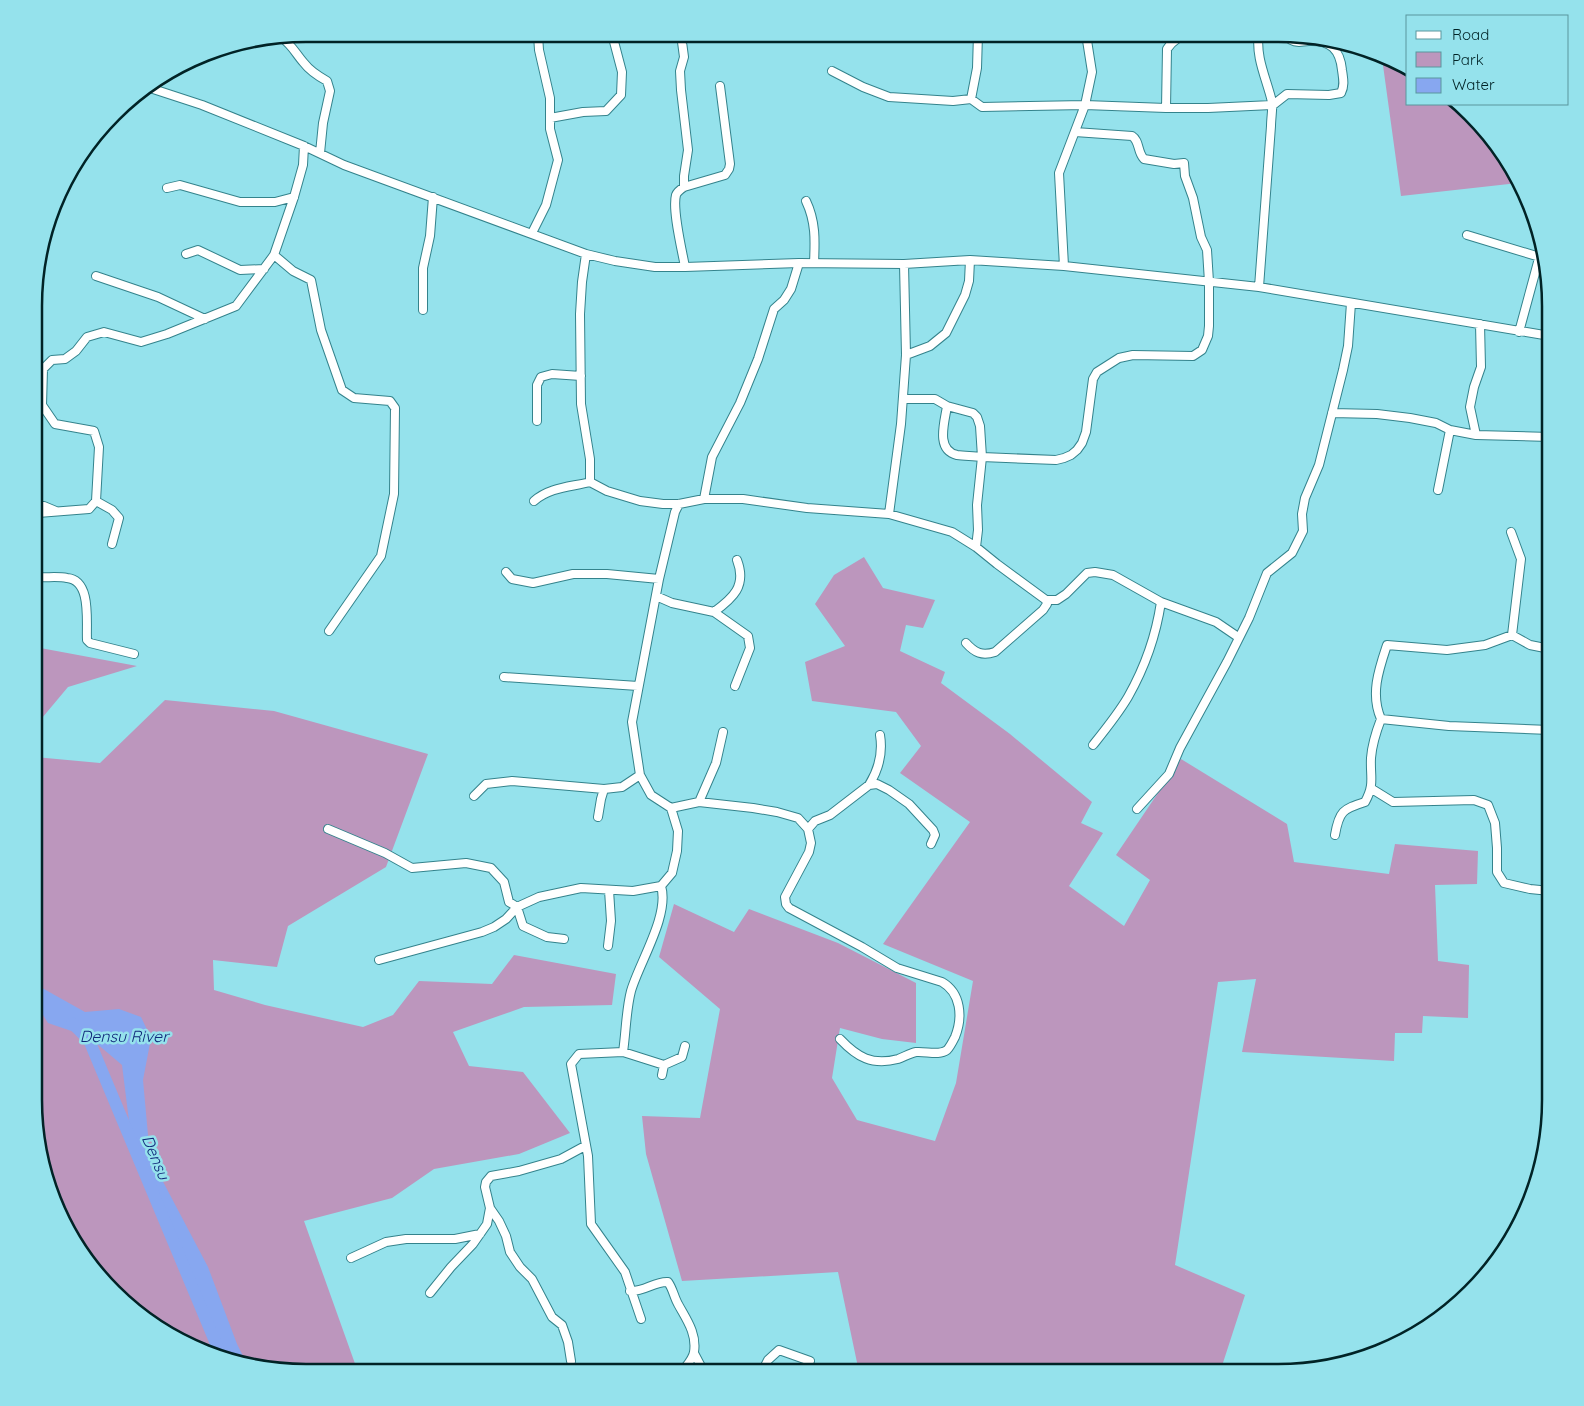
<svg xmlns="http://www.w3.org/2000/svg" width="1584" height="1406" viewBox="0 0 1584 1406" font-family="Quicksand,sans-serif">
<rect width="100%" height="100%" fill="#95e2ec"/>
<!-- green -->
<path fill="#bc96bd" d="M1382 58 1398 62 1408 69V104H1453L1482 127 1518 183 1401 196Z
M864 557 883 588 935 600 923 628 906 625 900 651 945 672 941 683 1010 734 1092 802 1081 823 1103 833 1069 886 1124 926 1150 880 1116 855 1181 759 1287 824 1294 862 1389 874 1395 844 1478 851 1477 884 1435 885 1438 961 1469 965 1468 1018 1423 1016 1422 1033H1395L1394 1061 1242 1052 1256 979 1218 982 1175 1265 1245 1295 1220 1372H859L838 1272 682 1281 646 1154 642 1116 700 1118 720 1009 659 957 674 904 734 932 749 909 838 943 916 983V1043L882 1039 840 1028 832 1078 857 1120 935 1141 956 1083 973 981 883 944 970 822 900 773 921 746 896 712 812 701 805 662 845 646 815 604 834 575Z
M35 647 137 666 68 687 37 724 35 734Z
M165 700 274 711 428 754 386 867 288 926 277 967 213 960 214 990 265 1005 363 1027 393 1015 419 981 492 984 514 955 616 974 612 1005 524 1007 453 1032 469 1066 523 1072 570 1133 519 1154 434 1169 392 1198 304 1221 358 1372H306L236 1363 186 1344 102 1279 54 1203 34 1117 35 757 100 763Z"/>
<!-- water -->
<path fill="#87a7f0" d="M35 984 85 1012 119 1009 141 1017 151 1038 143 1080 150 1157 208 1267 237 1344 247 1364 228 1360 194 1289 154 1189 133 1153 122 1065 89 1037 48 1023 35 1002Z"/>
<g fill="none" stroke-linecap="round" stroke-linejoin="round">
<!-- river -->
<path stroke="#87a7f0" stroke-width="12" d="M72 1023 89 1040 222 1358"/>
<defs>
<path id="minor" d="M978 34 977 68 971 99 982 107 1085 105 1166 108H1208L1273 105 1287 94 1329 95 1341 93C1345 85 1343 78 1342 70 1340 50 1331 40 1309 41 1302 41 1298 44 1291 40L1290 34
M1259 34C1255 57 1267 80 1272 102 1273 106 1271 119 1271 126L1259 287
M282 38C292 45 296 54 304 63 310 71 318 76 327 81L330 91 323 123 320 153
M832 71 863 87 889 97 953 101 971 99
M150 88 202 105 304 146 344 165 586 254 615 261 655 267H685L799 263 904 264 970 260 1064 266 1259 287 1550 336
M1166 108 1167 49C1173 40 1179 37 1190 34
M550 118 583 112 606 111 621 95 622 72 612 34
M684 187V176L688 150 681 90 680 71 684 57 682 42 688 34
M167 188 180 185 240 202H275L294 197
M806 201C816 222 815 241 814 263
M532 233 546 205 558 160 550 129V98L539 50 538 35 540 34
M1467 235 1543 258
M186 254 198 250 240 270 264 269
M586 254 582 282 580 314 581 404 590 459V482
M274 255 293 271 311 280 321 330 342 390 354 398 390 401 395 408 394 494 381 556 329 631
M1064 266 1059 173 1085 105 1092 72 1086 34
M685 267C682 250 672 210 676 195 677 192 681 189 684 187L725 175 729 169 730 164 720 86
M96 276 158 297 205 319
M423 310V268L430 236 433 197
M1519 332 1541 251
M906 355 930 346 946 333 965 295 969 281 970 260
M903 399H935L947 406 973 413 977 417 980 426 982 457 977 505 978 530 976 547
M947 406C945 421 935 450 957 455 965 456 973 456 981 457
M1332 413 1377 414 1410 418 1436 423 1450 430 1476 435 1550 437
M537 421V385L541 377 552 374 581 376
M1476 435 1470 407 1474 387 1481 367 1480 324
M982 457 1056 460 1064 458 1071 455 1077 450 1082 443 1086 432 1093 379 1097 372 1119 358 1133 355 1193 356 1202 350 1208 336 1209 326V282L1207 250 1201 237 1193 198 1185 176 1184 163 1174 164 1144 159C1137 152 1140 141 1132 136L1075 132
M1438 490 1450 430
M704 499 712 457 740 403 758 359 774 309 784 300 791 289 799 263
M96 501 112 510 119 518 112 544
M534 501C550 487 571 487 590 482L607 491 640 501 663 504H679L704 499H743L807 508 889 514 952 532 976 547 997 564 1046 600H1057L1066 594 1087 573 1095 572 1113 575 1161 602 1216 622 1238 637
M36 506H44L56 511
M889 514 901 424 906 355 904 264
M36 515 38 513 89 509 96 501 99 447 94 431 55 424 42 405 43 369 52 360 65 359 76 351 87 337 104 332 141 342 167 334 236 306 274 255 294 197 303 165 304 146
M1511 532 1521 559 1512 635 1530 645 1550 649
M506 572 512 579 533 583 573 574H607L659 579
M35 577C46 578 57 576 67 578 92 580 86 622 87 640L90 643 134 654
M656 596 672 603 714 612 748 636 750 648 735 686
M714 612C733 598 747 586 737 560
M966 643C975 653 982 656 995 652L1043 610 1047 604 1046 600
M504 677 638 686
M1381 719C1370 694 1379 669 1387 645L1447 650 1485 645 1512 635
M1093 745C1105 730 1118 714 1128 697 1145 667 1156 636 1161 602
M869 785C879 769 883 753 880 735
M1372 789 1393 802 1474 800 1488 805 1495 823 1497 848V872L1504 883 1530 889 1550 891
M474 796 486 784 512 781 604 789
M699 802 716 763 723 732
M671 808 699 802 753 808 777 812 798 818 808 829 811 843 809 852 785 897 786 904 789 908 862 947 897 968 942 982C961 993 963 1017 955 1037 953 1041 950 1047 947 1050 939 1056 926 1051 916 1052 910 1053 904 1057 898 1059 872 1066 857 1057 840 1039
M1137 809 1169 774 1180 748 1227 662 1249 618 1267 573 1292 553 1303 531 1302 514 1305 498 1319 465 1343 370 1348 346 1351 303
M598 817 601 799 604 789 622 787 640 775
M328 829 385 853 412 868 466 863 491 868 504 882 509 902 517 907 523 926 547 937 564 939
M808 829 815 821 830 815 869 785 877 784 889 790 909 804 933 830 935 835 931 844
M1335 835C1339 811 1343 809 1365 802 1375 784 1370 777 1371 758 1372 744 1376 732 1381 719L1449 726 1550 730
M608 946 611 921 609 890
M379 960 482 932 494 927 506 919 517 907 539 897 581 888 633 891 661 886 672 873 677 851 678 831 671 808 651 795 640 775 632 722 659 579 675 512 679 504
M623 1052C626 1032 626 1010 631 991 639 963 670 915 661 886
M662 1075 664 1065
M490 1208 499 1221 506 1236 510 1252 520 1267 532 1279 552 1317 562 1325 568 1342 571 1361
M351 1258 386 1242 406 1239H455L480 1234
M630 1291C644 1292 655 1281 668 1282 673 1289 674 1297 678 1304 686 1319 697 1333 694 1352 693 1359 686 1366 682 1372
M430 1293 451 1267 473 1244 487 1224 490 1208 485 1187 486 1182 491 1176 519 1171 561 1159 585 1146
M641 1319 625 1272 591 1224 588 1156 571 1064 579 1054 623 1052 664 1065 682 1057 685 1046
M694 1353 704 1372
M762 1372 768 1360 779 1350 810 1361"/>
</defs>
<!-- minor casing -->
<use href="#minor" stroke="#34838c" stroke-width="10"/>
<!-- minor -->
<use href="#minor" stroke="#fff" stroke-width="8"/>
</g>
<g text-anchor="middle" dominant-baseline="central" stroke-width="5" stroke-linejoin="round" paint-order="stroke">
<!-- water labels -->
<g font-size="16" font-style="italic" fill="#10287a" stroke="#95e2ec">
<text x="124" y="1036">Densu River</text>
<text transform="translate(156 1157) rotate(67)">Densu</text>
</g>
</g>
<!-- crop -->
<path d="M0 0H1584V1406H0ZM306 42H1278A264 264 0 0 1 1542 306V1100A264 264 0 0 1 1278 1364H306A264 264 0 0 1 42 1100V306A264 264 0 0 1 306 42Z" fill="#95e2ec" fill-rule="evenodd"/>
<path fill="none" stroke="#012326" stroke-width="2.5" d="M306 42H1278A264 264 0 0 1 1542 306V1100A264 264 0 0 1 1278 1364H306A264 264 0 0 1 42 1100V306A264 264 0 0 1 306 42Z"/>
<!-- legend -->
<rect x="1406" y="15" width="162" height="90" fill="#95e2ec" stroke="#5a969d"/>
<rect x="1416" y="31" width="25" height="8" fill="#ffffff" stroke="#5a969d"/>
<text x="1452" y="40" font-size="15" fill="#012326">Road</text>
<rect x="1416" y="52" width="25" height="15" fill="#bc96bd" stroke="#5a969d"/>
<text x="1452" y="65" font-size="15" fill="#012326">Park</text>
<rect x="1416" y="78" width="25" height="15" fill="#87a7f0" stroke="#5a969d"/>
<text x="1452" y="90" font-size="15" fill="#012326">Water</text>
</svg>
